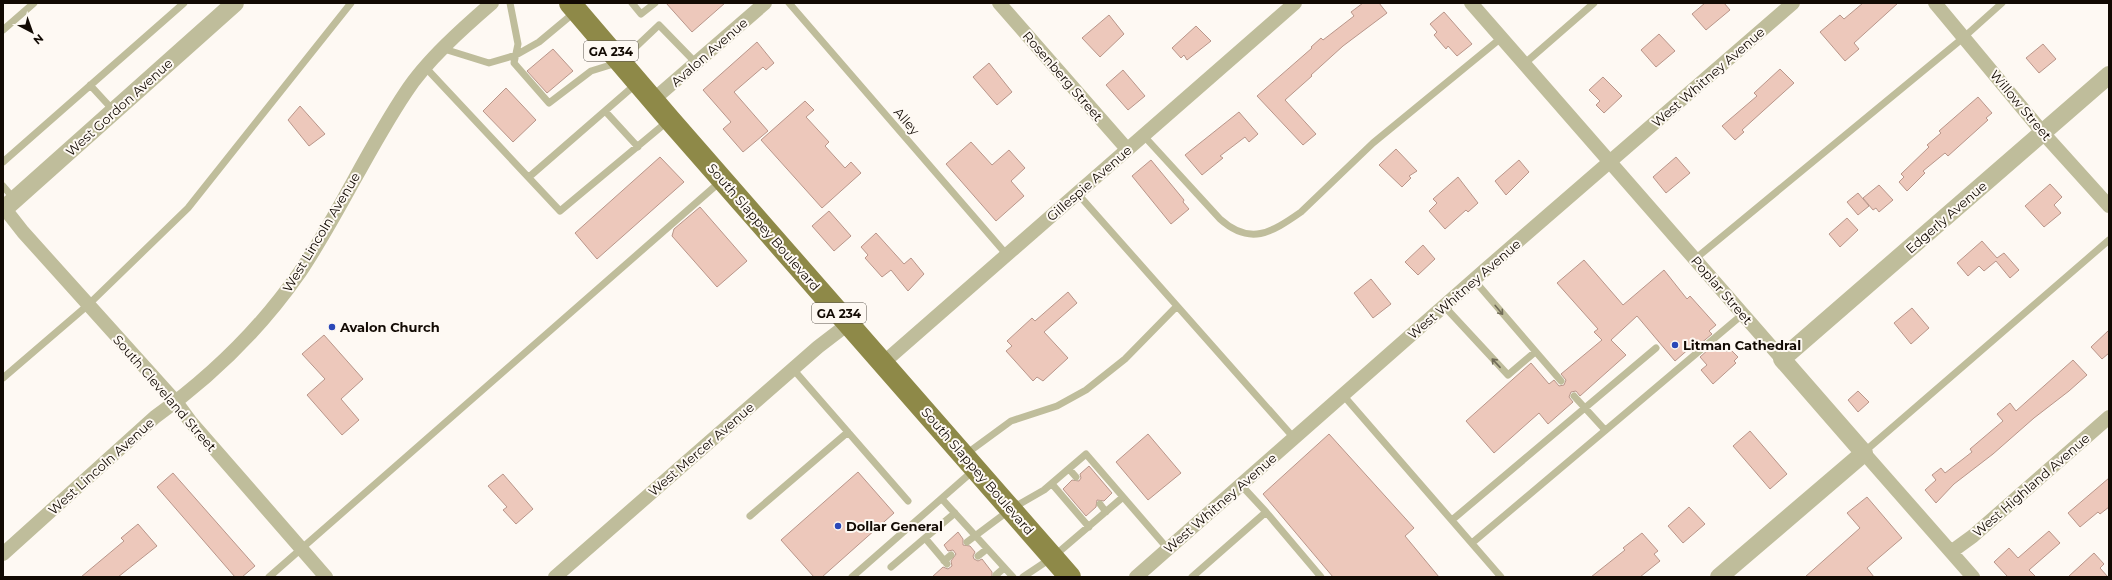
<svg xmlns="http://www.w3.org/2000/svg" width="2112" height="580" viewBox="0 0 2112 580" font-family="Montserrat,sans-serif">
<rect width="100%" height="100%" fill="#fef9f3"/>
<!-- building -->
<path fill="#edc8bb" stroke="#b9968a" d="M666 3H725L692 32Z
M1363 3H1379L1387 13 1343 46 1311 75 1312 76 1285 100 1316 134 1303 145 1257 96 1312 48 1311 47 1321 38 1323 40 1354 16 1351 12Z
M1705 3H1724L1730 10 1706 30 1692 14Z
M1863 3H1898L1854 43 1859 49 1845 61 1820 32 1840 15 1844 19Z
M1444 12 1472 44 1457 56 1448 46 1446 49 1434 35 1437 32 1430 24Z
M1109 15 1124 34 1100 57 1082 38Z
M1196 26 1211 41 1187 60 1184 55 1181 58 1172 48Z
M1659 34 1675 51 1656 67 1641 50Z
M757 42 774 63 766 70 763 67 734 92 768 131 743 152 723 129 731 122 703 90Z
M2043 44 2056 59 2039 73 2026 58Z
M553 49 573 71 547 93 527 71Z
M989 63 1012 92 997 105 973 77Z
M1780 69 1794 83 1742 130 1744 132 1735 140 1722 126 1757 96 1754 93Z
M1123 70 1145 96 1128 110 1106 85Z
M1603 77 1622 96 1604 113 1596 105 1600 101 1589 90Z
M506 88 536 120 513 142 483 111Z
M1978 97 1992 113 1986 118 1988 120 1948 156 1945 153 1923 171 1925 173 1907 191 1899 182 1904 177 1901 174 1929 147 1927 145 1941 133 1939 131Z
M805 101 814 110 806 117 829 142 825 146 845 168 851 162 861 173 822 208 761 140Z
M300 106 325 134 309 146 288 120Z
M1239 112 1258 134 1249 142 1245 137 1220 156 1223 158 1202 175 1185 155Z
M971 142 992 165 1009 150 1025 168 1011 181 1024 196 996 221 946 164Z
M1396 149 1417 171 1409 176 1411 178 1402 187 1379 165Z
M660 157 684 182 597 259 575 233Z
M1676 157 1690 173 1666 193 1653 177Z
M1151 160 1184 200 1183 202 1189 209 1171 224 1132 176Z
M1519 160 1529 172 1506 195 1495 181Z
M1458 177 1478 203 1468 212 1466 210 1445 229 1429 211 1437 203 1433 199Z
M2050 184 2062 197 2054 205 2061 213 2044 227 2025 206Z
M1879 185 1893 200 1879 212 1876 208 1873 210 1863 198Z
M1858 193 1869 206 1858 215 1847 202Z
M700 207 747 261 717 287 672 236 674 229Z
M829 211 851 236 834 251 812 226Z
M1847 218 1858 230 1840 247 1829 234Z
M876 233 904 264 911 258 924 274 908 291 891 270 882 277 865 258 868 255 861 247Z
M1982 241 1997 258 2004 253 2019 270 2010 278 1996 261 1984 271 1979 266 1968 276 1957 263Z
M1423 245 1435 259 1418 275 1405 262Z
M1584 260 1623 305 1664 270 1687 299 1690 296 1716 325 1709 331 1712 334 1693 350 1691 347 1675 361 1637 316 1611 340 1626 355 1580 396 1576 391 1571 392 1569 397 1573 402 1548 424 1539 413 1494 453 1466 421 1531 363 1549 384 1554 380 1559 386 1564 385 1566 380 1561 374 1602 340 1594 332 1598 329 1557 283Z
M1371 279 1391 304 1373 318 1354 293Z
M1068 292 1077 303 1044 332 1068 358 1043 381 1037 377 1033 381 1006 351 1012 346 1007 341 1032 318 1035 321Z
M1912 308 1929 328 1911 344 1894 323Z
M2109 330V353L2102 359 2091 347Z
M324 335 363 379 341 399 359 420 342 435 307 395 325 379 302 354Z
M1718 341 1727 352 1730 349 1738 357 1734 361 1736 363 1713 384 1701 370 1707 365 1700 357Z
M2073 360 2087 375 2069 391 2034 418 1993 454 1954 484 1936 503 1925 490 1936 480 1932 475 1941 468 1945 473 1972 452 1970 449 2003 421 1997 414 2010 403 2016 411Z
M1858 391 1869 402 1858 412 1848 400Z
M1750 431 1787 474 1770 489 1733 446Z
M1148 434 1181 473 1148 500 1116 462Z
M1329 434 1414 528 1405 536 1439 577H1333L1263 494Z
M1089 466 1112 493 1104 501 1097 500 1096 507 1086 516 1063 489 1072 480 1079 481 1081 478 1080 474Z
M858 472 894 513 822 577H814L781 540Z
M173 473 255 566 242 577H235L157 487Z
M503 474 533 509 516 524 503 510 507 507 488 486Z
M2109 478V507L2100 514 2098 512 2080 527 2068 513Z
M1867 497 1902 538 1867 568 1874 577H1805L1860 528 1847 513Z
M1689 507 1705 524 1683 543 1668 526Z
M138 524 157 546 118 577H81L124 541 121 538Z
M2049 531 2060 543 2029 570 2036 577H2008L1994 562 2009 548 2018 558Z
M958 532 963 539V545L970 546 975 552 973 556 974 559 978 561 982 559 992 572V577H932L943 567 948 569 952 566 951 561 956 554 953 550 948 551 944 545Z
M1642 533 1658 551 1654 554 1660 561 1640 577H1591L1625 550 1623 548Z
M2094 553 2104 564 2100 568 2108 577H2068Z"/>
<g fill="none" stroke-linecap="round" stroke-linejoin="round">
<!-- service -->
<path stroke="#bfbd9b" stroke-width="7" d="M510 3 518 44 514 63 549 103 591 71 620 62 659 25 696 63
M632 3 641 14 655 3
M789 3 1007 255
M3 30 34 3
M444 49 489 63 516 55 539 42 575 12
M1524 64 1594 3
M426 68 560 211 668 121
M90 85 113 110
M605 111 638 147
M1143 135 1220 219C1250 246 1271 233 1301 212L1373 143 1501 38
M3 162 184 3
M529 177 636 84
M3 186 15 200
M1077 193 1294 438
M1695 259 1963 38 2002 3
M1474 280 1561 381
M1444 306 1508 375 1535 352
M793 369 908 501
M3 378 88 305 188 208 351 3
M1343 395 1501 577
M1574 396 1605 430
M1864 452 2109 240
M966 454 1011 421 1057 406 1086 390 1125 359 1177 306
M1069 469 1076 477
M1052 484 1089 527
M1241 485 1266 512
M942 499 1013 577
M1100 504 1106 512
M750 516 848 432
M1452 520 1656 348
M967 542 1011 509 1044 490 1086 454 1168 549
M1472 543 1743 314
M978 556 987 549
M944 561 951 555
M947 564 925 538 955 513
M891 567 925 538
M996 575 1004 568
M269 577 721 181
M852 577 974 470
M1023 577 1053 557 1123 497
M1192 577 1266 512 1321 577"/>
<!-- minor -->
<path stroke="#bfbd9b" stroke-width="14" d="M999 3 1127 149
M1471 3 1782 359
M1935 3 2043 133 2109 206
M653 100 765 3
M5 209 23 232 176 402 190 421 326 577
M883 363 1295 3
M1864 453 1973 577
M1951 552 1973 536 2109 417
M3 554 155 417C211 377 261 328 300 272 339 214 367 150 406 92 426 61 463 28 492 3
M555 577 818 347 848 324
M1136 577 1486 269 1793 3"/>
<!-- tertiary -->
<path stroke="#bfbd9b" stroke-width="18" d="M3 210 235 3
M1719 577 1864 453 1782 359 2109 75"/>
<!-- primary -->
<path stroke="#8e8948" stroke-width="22" d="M570 3 670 120 1070 577"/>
</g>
<!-- one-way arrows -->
<defs><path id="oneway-shaft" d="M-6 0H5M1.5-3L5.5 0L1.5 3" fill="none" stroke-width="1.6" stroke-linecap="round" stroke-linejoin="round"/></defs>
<g stroke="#716c57">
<use href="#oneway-shaft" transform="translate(1499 310) rotate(50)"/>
<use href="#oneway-shaft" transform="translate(1496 363) rotate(-133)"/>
</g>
<!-- markers -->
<g fill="#2c48b8" stroke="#fef9f3" stroke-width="1.5">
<circle cx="332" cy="327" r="4"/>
<circle cx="1675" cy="345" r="4"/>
<circle cx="838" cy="526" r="4"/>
</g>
<g text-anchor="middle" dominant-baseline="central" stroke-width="4" stroke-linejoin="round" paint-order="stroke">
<!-- shield labels -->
<g fill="#fef9f3" stroke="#59524b" stroke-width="1">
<rect x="584" y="41" width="54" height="20" rx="3"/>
<rect x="812" y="303" width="54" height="20" rx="3"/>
</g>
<g font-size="12" font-weight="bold" fill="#120a03">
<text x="611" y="51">GA 234</text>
<text x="839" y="313">GA 234</text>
</g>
<!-- street labels -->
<g font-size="13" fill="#120a03" stroke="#fef9f3">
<text transform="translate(709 52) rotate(-41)">Avalon Avenue</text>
<text transform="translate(1063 76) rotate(49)">Rosenberg Street</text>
<text transform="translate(1708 77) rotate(-41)">West Whitney Avenue</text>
<text transform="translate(2021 105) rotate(50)">Willow Street</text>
<text transform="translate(119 107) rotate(-42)">West Gordon Avenue</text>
<text transform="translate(907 121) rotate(49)">Alley</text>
<text transform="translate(1089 183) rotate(-41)">Gillespie Avenue</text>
<text transform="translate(1946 217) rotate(-41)">Edgerly Avenue</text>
<text transform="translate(764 227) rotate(49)">South Slappey Boulevard</text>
<text transform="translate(321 232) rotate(-59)">West Lincoln Avenue</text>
<text transform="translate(1464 289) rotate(-41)">West Whitney Avenue</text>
<text transform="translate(1722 290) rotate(49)">Poplar Street</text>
<text transform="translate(165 393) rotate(49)">South Cleveland Street</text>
<text transform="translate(701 449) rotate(-41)">West Mercer Avenue</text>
<text transform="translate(101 466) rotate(-42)">West Lincoln Avenue</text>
<text transform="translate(978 471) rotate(49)">South Slappey Boulevard</text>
<text transform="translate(2031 485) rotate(-41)">West Highland Avenue</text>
<text transform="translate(1220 503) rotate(-41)">West Whitney Avenue</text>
</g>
<!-- poi labels -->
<g font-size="13" font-weight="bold" fill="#120a03" stroke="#fef9f3" text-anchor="start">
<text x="340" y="327">Avalon Church</text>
<text x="1683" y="345">Litman Cathedral</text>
<text x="846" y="526">Dollar General</text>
</g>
</g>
<!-- border -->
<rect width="2112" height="580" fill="none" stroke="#120a03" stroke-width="8"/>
<!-- north arrow -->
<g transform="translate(32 32) rotate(139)" stroke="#fef9f3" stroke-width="3" paint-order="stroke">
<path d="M0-3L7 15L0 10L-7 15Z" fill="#120a03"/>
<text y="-6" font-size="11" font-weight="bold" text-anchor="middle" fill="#120a03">N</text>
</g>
</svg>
